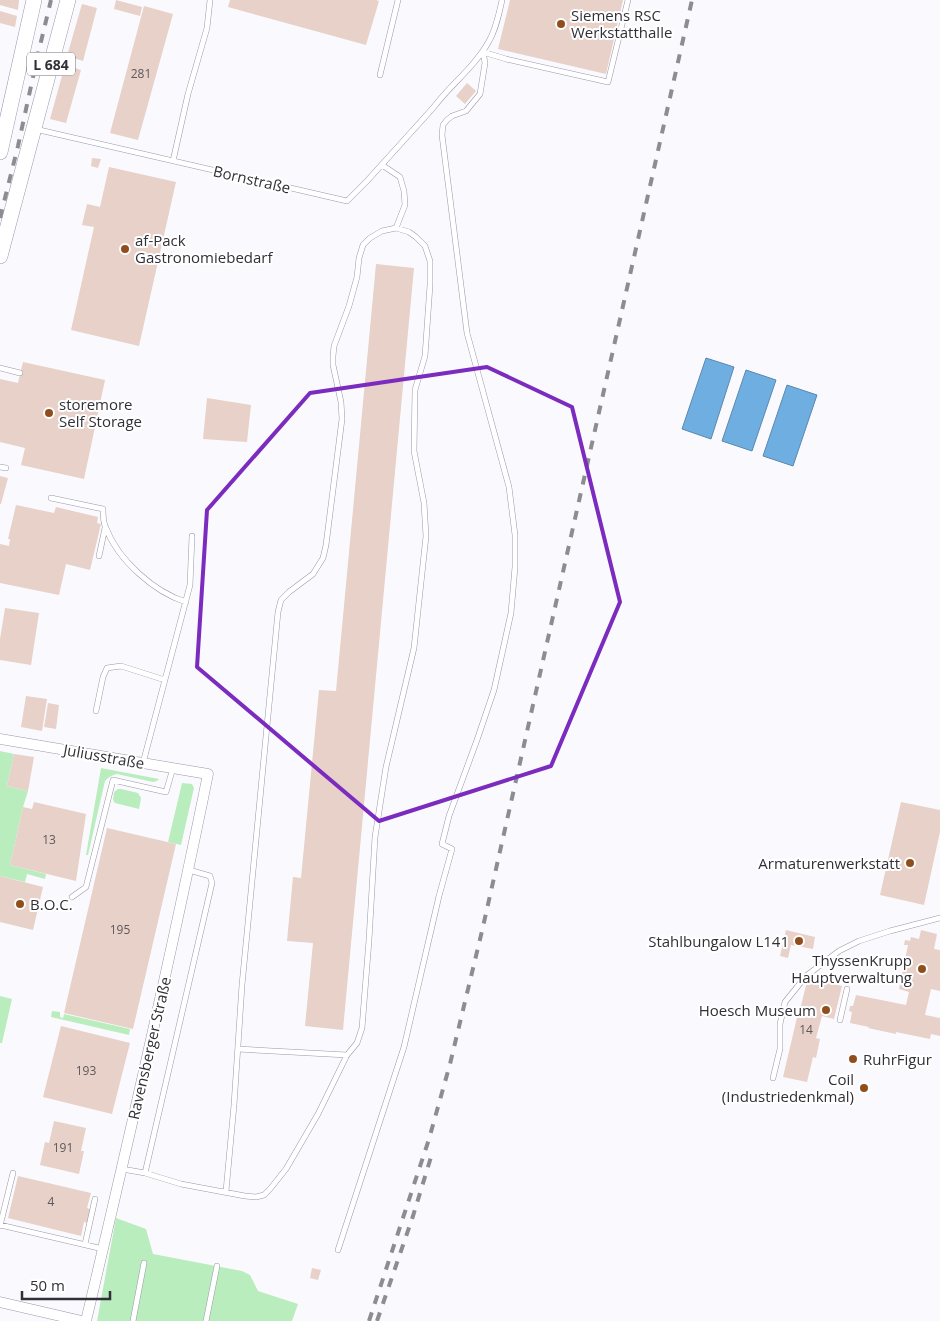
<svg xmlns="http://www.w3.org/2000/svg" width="940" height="1321" viewBox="0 0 940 1321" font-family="'Open Sans',sans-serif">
<rect width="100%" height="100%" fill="#fafafe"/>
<!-- green -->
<path fill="#b9edbd" d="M0 751 14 754 7 786 28 791 23 807 10 865 46 874 45 879 27 874 25 882 0 876Z
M101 768 159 779 157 781 153 782 117 774C112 775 109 777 105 781L88 855H86Z
M182 783 192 784 194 788 181 845 168 842Z
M118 789H121L138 793 141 798 139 809 115 803 113 800 114 792Z
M0 996 12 999 2 1043H0Z
M52 1011 60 1012V1017L63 1018 64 1014 130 1029 129 1035 51 1017Z
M116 1218 146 1229 153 1254 242 1271 250 1275 258 1291 298 1304 292 1321H97Z"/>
<!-- water -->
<path fill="#6eaee0" stroke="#5c88ae" d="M706 358 734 367 711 439 682 429Z
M746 370 776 380 752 451 722 441Z
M787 385 817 395 793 466 763 456Z"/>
<!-- building -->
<path fill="#e7d1c8" d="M0 0H19L18 10 0 5Z
M116 0 142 7 140 16 114 9Z
M230 0H376L379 1 366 45 228 7Z
M510 0H623L606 74 498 49Z
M82 4 97 8 83 61 67 56Z
M144 6 173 14 138 140 110 133Z
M0 11 17 16 15 27 0 23Z
M65 65 81 70 66 123 50 119Z
M467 83 476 91 465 104 456 96Z
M92 158 101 159 98 168 91 166Z
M109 167 176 182 139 346 71 330 94 227 82 225 87 204 100 207Z
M376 264 414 268 343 1030 305 1026 313 943 287 941 293 877 301 878 319 690 336 691Z
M23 362 105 380 84 479 21 465 25 448 0 442V379L18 383Z
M207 398 251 405 247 442 203 439Z
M0 476 8 478 1 504H0Z
M16 505 54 513 56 507 98 517 97 523 101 524 90 570 66 564 59 595 0 583V544L9 546 10 539H8Z
M5 608 39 613 31 665 0 660V639Z
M26 696 47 699 42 731 21 727Z
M48 703 59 705 56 729 44 727Z
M14 754 34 757 28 791 7 786Z
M34 802 86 814 76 881 10 865 23 807 32 809Z
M901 802 940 810V832L924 905 880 895Z
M107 828 176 844 133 1029 64 1013Z
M0 876 43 887 33 930 0 922Z
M786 930 815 937 813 949 791 945 788 958 780 956Z
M921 930 937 934 934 949 940 950V991L931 989 925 1015 940 1018V1036L931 1034 930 1039 896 1032V1034L868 1028 869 1027 850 1023 852 1012 849 1011 850 1006H853L856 995 906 1005 909 992 899 989 908 945H904L905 940 910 941 911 937 919 939Z
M807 981 819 984V981L842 986 834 1019 822 1016 816 1038 820 1039 816 1058 813 1057 807 1082 783 1077 799 1009 800 1010Z
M61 1026 130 1043 112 1114 43 1097Z
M54 1121 86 1128 81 1151H84L79 1174 40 1165 45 1142 49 1143Z
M18 1176 91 1193 87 1208 92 1210 89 1223 84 1222 81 1236 8 1218Z
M312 1268 321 1270 318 1280 310 1278Z"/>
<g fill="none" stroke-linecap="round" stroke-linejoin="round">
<defs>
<path id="lane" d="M483 52 506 59 608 82 628 0
M380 75 398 0
M35 129 347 201 367 181 433 108C450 85 475 67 489 41 496 29 499 14 502 0
M173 161 188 94 207 28 210 0
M0 368 20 373
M0 467 6 468
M51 498 103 509C103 515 103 523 106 528 118 560 154 592 186 602
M99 556 105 528
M96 711 103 677 107 668 121 666 165 680
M143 763 190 585 192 536
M72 897 86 887 113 780 166 792 173 768
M840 1020 847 989
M238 1049 347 1055
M773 1078 780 1049V1024L785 1002 806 976 839 951 859 941 890 931 940 918
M122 1169 145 1173 212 883 210 876 189 870
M145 1173 181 1184 245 1196 256 1197 264 1195 270 1189 286 1169 318 1114 347 1055 357 1043 362 1028 369 940 375 837 386 767 414 648 426 536 424 503 414 451 415 390 425 356 430 285V261L425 246 416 237 409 232 396 228
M226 1191 234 1105 242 985 278 612 281 600 289 592 313 574 323 558 326 545 342 419 341 402 333 365V356L334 346 349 306 357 277 359 258 363 245 370 238 382 231 396 228 405 205 404 191 400 177 382 165
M0 1225 103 1249
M0 1226 13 1173
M85 1244 95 1199
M338 1250 404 1047 439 896 452 849 442 844 449 816 477 740 494 690 511 613 515 567V535L509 487 467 333 442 135 443 125 447 120 452 116 466 111 480 94 485 63 483 52
M133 1321 144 1263
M206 1321 217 1266"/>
<path id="street" d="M0 739 208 774C171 957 129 1139 86 1321
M0 1302 82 1321"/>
<path id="primary" d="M0 152 34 0
M0 256 68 0"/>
</defs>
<!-- lane casing -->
<use href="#lane" stroke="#9a97aa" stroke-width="6"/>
<!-- street casing -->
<use href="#street" stroke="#9a97aa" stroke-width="11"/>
<!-- primary casing -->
<use href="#primary" stroke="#9a97aa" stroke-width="16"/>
<!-- lane -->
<use href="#lane" stroke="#fff" stroke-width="5"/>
<!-- street -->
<use href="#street" stroke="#fff" stroke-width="10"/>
<!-- primary -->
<use href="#primary" stroke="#fff" stroke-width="15"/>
<!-- rail -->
<path stroke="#8c8c92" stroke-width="4" stroke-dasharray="9 9" stroke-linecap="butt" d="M0 218 18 146 38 54 51 0
M369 1321 429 1139 450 1064 482 931 692 0
M377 1321 413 1216 431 1157"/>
</g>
<!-- marked area -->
<path fill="none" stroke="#7b2cbf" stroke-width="4" stroke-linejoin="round" d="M487 367 572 407 620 602 551 766 379 821 197 667 207 510 310 393Z"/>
<!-- markers -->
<g fill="#904e1d" stroke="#fff" stroke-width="2">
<circle cx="561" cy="24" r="5"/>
<circle cx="125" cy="249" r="5"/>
<circle cx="49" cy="413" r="5"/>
<circle cx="910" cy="863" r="5"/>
<circle cx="20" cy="904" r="5"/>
<circle cx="799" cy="941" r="5"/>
<circle cx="922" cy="969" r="5"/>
<circle cx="826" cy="1010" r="5"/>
<circle cx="853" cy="1059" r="5"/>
<circle cx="864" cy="1088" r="5"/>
</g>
<g text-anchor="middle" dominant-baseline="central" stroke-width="4" stroke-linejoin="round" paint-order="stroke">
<!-- number labels -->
<g font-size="12" fill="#5e585c">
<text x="141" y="73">281</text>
<text x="49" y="839">13</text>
<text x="120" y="929">195</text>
<text x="806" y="1029">14</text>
<text x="86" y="1070">193</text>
<text x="63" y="1147">191</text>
<text x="51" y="1201">4</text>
</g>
<!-- shield labels -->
<rect fill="#fff" stroke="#6f6e74" stroke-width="1" x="27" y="52.5" width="48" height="23" rx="4"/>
<g font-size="14" font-weight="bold" fill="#313038">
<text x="51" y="64">L 684</text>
</g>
<!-- poi labels -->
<g font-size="15" fill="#313038" stroke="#fff" text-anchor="start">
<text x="571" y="15">Siemens RSC<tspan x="571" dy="17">Werkstatthalle</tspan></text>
<text x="135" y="240">af-Pack<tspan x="135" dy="17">Gastronomiebedarf</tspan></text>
<text x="59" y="404">storemore<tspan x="59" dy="17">Self Storage</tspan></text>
<text x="900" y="863" text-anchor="end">Armaturenwerkstatt</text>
<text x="30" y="904">B.O.C.</text>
<text x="789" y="941" text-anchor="end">Stahlbungalow L141</text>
<text x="912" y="960" text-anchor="end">ThyssenKrupp<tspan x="912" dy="17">Hauptverwaltung</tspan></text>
<text x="816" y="1010" text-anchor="end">Hoesch Museum</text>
<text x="863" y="1059">RuhrFigur</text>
<text x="854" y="1079" text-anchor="end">Coil<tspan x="854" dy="17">(Industriedenkmal)</tspan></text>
</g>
<!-- street labels -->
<g font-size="15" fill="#313038" stroke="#fff">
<text transform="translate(252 179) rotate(13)">Bornstraße</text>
<text transform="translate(104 756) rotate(10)">Juliusstraße</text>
<text transform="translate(149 1048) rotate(-77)">Ravensberger Straße</text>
</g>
</g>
<!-- scale -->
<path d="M22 1291v8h88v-8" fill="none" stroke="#313038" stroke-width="2.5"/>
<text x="30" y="1291" font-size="15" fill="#313038" stroke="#ffffff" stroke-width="4" paint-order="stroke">50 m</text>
</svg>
